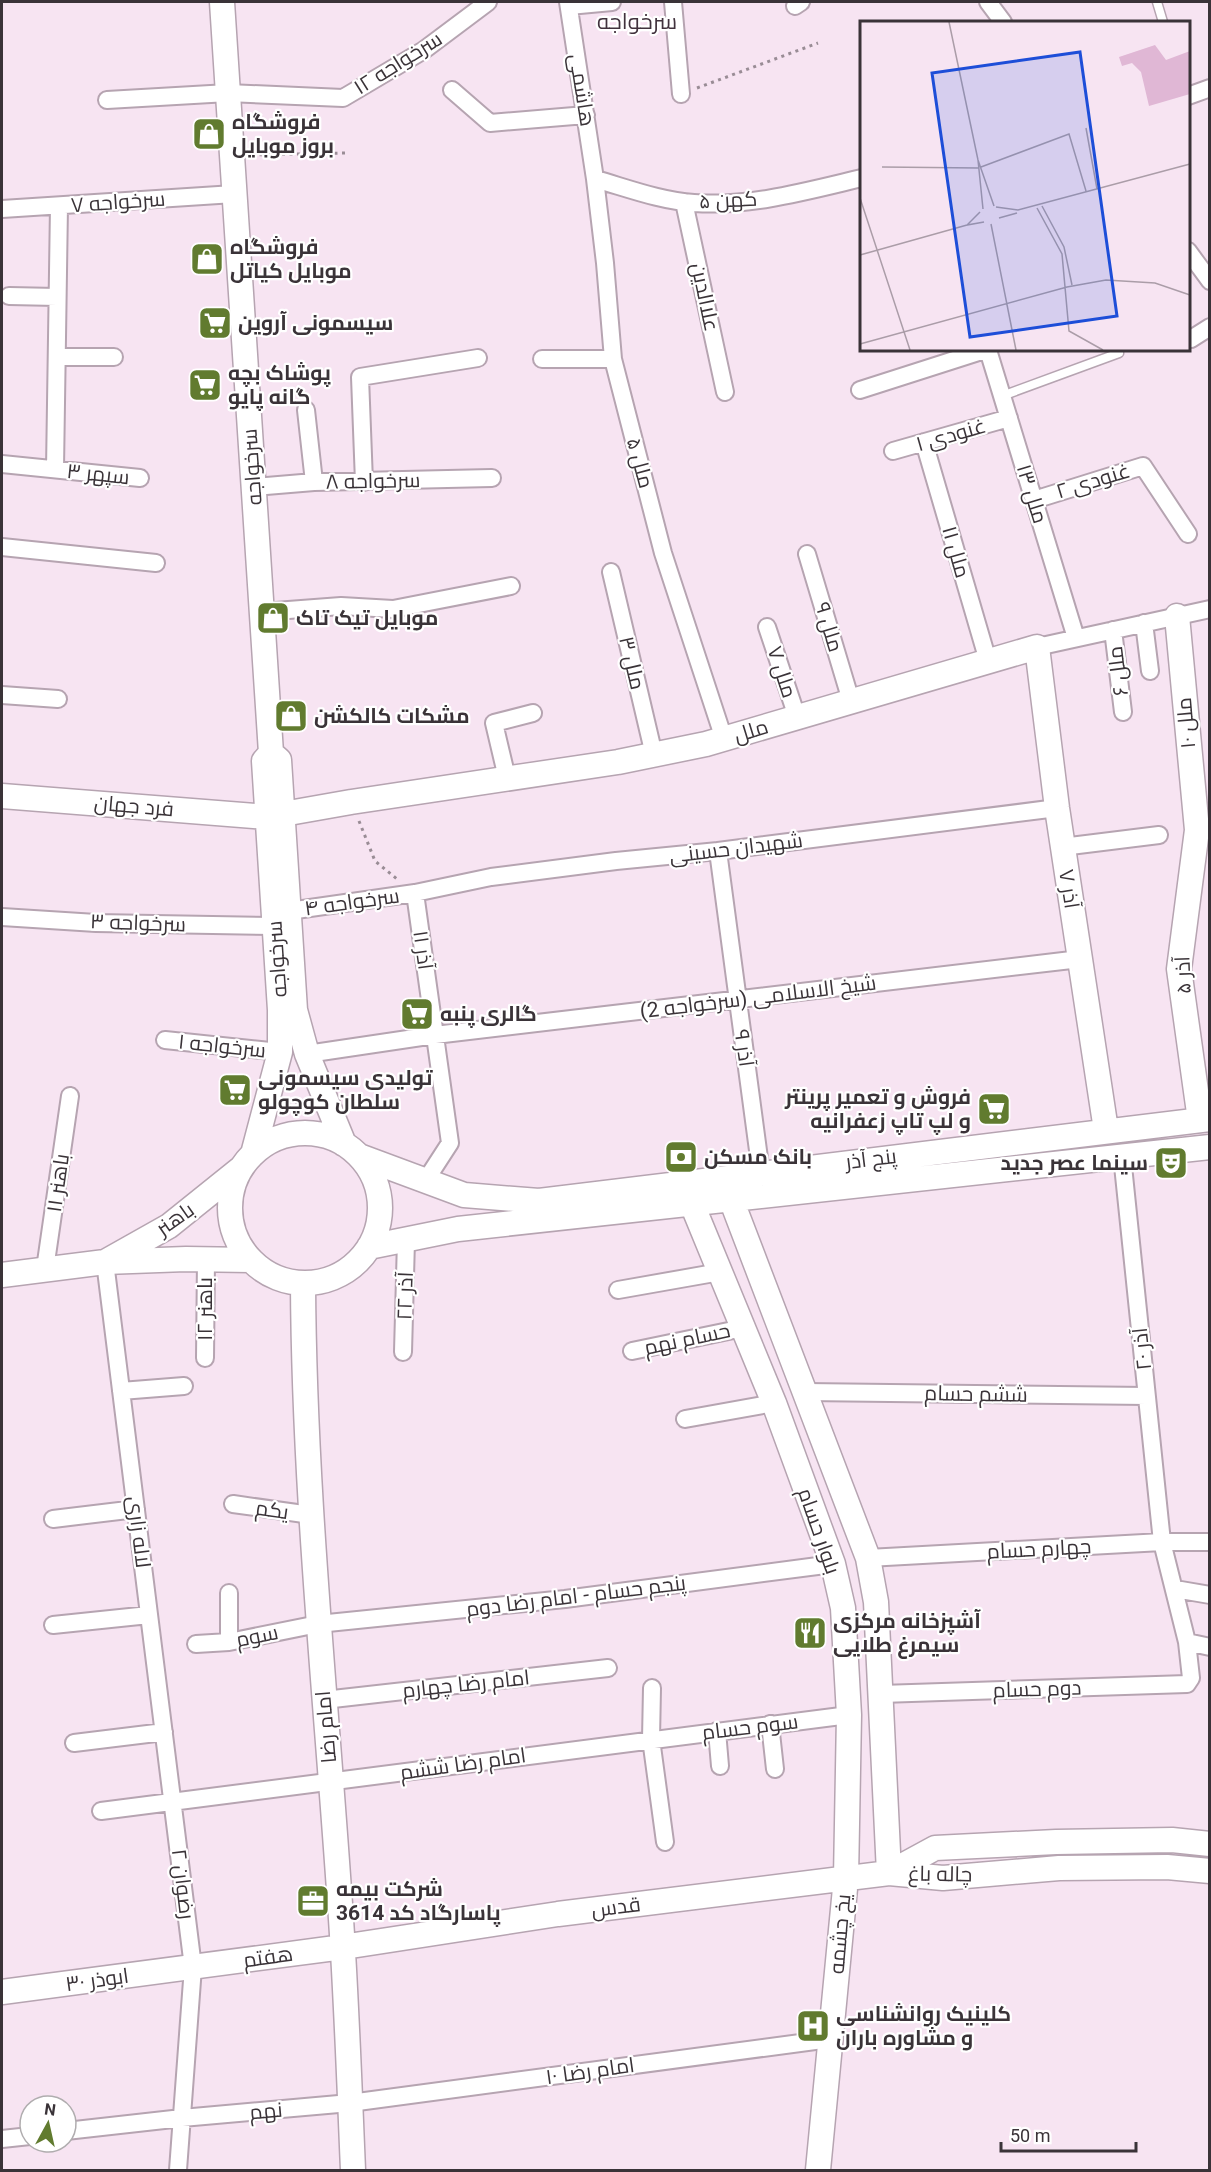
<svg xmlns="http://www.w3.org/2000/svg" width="1211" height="2172" viewBox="0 0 1211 2172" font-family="Roboto,Cairo,sans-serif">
<rect width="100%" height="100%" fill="#f7e4f2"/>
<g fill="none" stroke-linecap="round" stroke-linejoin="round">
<defs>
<path id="lane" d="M1157 2 1163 22
M1002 396 1119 353"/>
<path id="street" d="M568 2 595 179 605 263 613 359 663 553 724 739
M673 2 681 94
M988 2 1003 22
M569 6 612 2
M795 6 801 2
M452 90 490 123 586 115
M1188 96 1210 88
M107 100 228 93 343 98 424 50 488 2
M595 179C627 188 661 201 694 203 750 207 807 191 862 178
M684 202 725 392
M2 209 234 194
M1188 251 1210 281
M9 296 57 297
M1191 339 1210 327
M988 350 1076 638
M57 357H114
M542 359H613
M860 390 985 350
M306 410 314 482
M924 442 988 661
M893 451 1009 418
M2 464 140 478
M55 469 59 206
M364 482 360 377 478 358
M254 487 314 482 492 478
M1034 500 1143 466 1188 534
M2 547 156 563
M807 554 851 701
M611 572 654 755
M262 612 341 606 393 609 511 586
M1144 623 1150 671
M767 627 797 717
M1113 630 1123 712
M1037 647 1210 609
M2 695 58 699
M507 778 494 723 533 713
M1062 847 1159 835
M718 851 761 1173
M415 893 450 1143 426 1180
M289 911 415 893 491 877 616 861 718 851 1057 808
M2 917 96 923 275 926
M165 1040 280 1052
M307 1054 435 1035 1080 959
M105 1262 193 1967 178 2170
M45 1269 70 1096
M618 1290 720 1272
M632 1351 743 1328
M403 1352 406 1240
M205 1358 206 1259
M121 1391 184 1386
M805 1392 1147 1396
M685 1419 774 1403
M233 1504 311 1515
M53 1519 136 1509
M868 1558 1162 1542H1210
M1175 1589 1210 1595
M229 1593V1642
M53 1625 149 1615
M1187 1642 1210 1647
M196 1644 229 1642 318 1624 565 1599 833 1564
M652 1688 651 1739 665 1842
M881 1694 1187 1684 1191 1678 1187 1642 1162 1542 1122 1156
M324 1700 608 1668
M770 1724 775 1769
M717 1731 720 1766
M74 1743 164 1732
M101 1811 849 1715
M66 2131 182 2118 350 2103 830 2039
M2 2139 30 2136"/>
<path id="secondary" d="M222 2 271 753
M1177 616 1197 830 1179 969 1200 1120
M2 796 267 817
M283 814 351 802 618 762 706 744 1037 647 1057 808 1106 1130
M230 1208a75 75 0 1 1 150 0a75 75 0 1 1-150 0Z
M253 1154 280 1052V1010L264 761 271 753 279 760 295 1010 307 1054 344 1144
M359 1156 464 1195 539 1201 1210 1119
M240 1169 169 1226 105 1262 186 1259 250 1260
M731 1199 868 1558 876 1602 889 1873
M692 1204 774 1403 833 1564 843 1608 849 1715 846 1878 818 2170
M369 1247 458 1229 1210 1147
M2 1275 105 1262
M303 1283C304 1486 325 1687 339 1890 346 1983 349 2077 353 2170
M889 1873 935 1848 1056 1842 1172 1840 1210 1844
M2 1992 343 1947 558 1914 889 1873 943 1878 1059 1868 1167 1867 1210 1871"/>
</defs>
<!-- lane casing -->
<use href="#lane" stroke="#b6a4b1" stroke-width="11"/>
<!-- street casing -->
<use href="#street" stroke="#b6a4b1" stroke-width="20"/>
<!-- secondary casing -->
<use href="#secondary" stroke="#b6a4b1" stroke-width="27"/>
<!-- path -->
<path stroke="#998c95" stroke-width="3" stroke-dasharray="3 4.5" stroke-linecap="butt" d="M697 88 818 43
M252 155 345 153
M359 821 375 861 397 879
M288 1104 306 1101"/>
<!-- lane -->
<use href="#lane" stroke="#fff" stroke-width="8"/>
<!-- street -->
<use href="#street" stroke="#fff" stroke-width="16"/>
<!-- secondary -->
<use href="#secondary" stroke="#fff" stroke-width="24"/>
</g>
<!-- icons -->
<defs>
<symbol id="shop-square" viewBox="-11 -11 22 22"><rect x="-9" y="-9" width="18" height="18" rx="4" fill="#617b2f" stroke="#fff"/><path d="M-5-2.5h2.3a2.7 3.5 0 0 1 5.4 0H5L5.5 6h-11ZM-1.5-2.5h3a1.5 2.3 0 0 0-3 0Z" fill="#fff"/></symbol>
<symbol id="supermarket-square" viewBox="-11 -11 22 22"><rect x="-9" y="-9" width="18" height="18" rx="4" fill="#617b2f" stroke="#fff"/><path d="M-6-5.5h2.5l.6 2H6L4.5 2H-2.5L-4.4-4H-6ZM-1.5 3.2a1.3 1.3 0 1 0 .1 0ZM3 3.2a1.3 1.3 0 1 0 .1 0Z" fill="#fff"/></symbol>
<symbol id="bank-square" viewBox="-11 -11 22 22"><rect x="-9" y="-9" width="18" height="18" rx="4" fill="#617b2f" stroke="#fff"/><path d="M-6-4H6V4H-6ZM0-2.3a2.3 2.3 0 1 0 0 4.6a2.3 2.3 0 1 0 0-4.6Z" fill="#fff"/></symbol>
<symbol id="theatre-square" viewBox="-11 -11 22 22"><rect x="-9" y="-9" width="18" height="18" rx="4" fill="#617b2f" stroke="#fff"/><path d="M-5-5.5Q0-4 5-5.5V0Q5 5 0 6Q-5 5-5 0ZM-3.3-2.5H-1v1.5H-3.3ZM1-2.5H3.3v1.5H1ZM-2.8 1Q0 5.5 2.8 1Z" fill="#fff"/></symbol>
<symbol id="restaurant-square" viewBox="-11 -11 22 22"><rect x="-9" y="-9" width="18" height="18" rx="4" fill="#617b2f" stroke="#fff"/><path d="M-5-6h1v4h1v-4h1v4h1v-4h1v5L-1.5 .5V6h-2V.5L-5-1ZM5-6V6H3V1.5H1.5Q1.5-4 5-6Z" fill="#fff"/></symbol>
<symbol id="office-square" viewBox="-11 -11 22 22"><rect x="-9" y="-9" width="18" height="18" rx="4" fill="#617b2f" stroke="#fff"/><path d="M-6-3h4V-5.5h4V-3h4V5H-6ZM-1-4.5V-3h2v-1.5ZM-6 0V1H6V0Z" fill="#fff"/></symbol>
<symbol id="hospital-square" viewBox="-11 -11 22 22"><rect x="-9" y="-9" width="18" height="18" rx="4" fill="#617b2f" stroke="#fff"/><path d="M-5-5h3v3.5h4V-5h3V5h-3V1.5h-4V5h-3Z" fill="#fff"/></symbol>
</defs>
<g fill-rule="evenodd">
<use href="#shop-square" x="190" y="115" width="38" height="38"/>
<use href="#shop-square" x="188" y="240" width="38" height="38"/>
<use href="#supermarket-square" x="196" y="304" width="38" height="38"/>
<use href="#supermarket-square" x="186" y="366" width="38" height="38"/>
<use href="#shop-square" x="254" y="599" width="38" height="38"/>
<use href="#shop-square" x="272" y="697" width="38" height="38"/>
<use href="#supermarket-square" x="398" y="995" width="38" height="38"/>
<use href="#supermarket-square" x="216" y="1071" width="38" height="38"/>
<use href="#supermarket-square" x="975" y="1090" width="38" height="38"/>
<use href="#bank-square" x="662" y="1138" width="38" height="38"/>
<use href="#theatre-square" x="1152" y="1144" width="38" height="38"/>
<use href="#restaurant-square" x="791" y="1614" width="38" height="38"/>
<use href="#office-square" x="294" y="1882" width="38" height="38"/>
<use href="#hospital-square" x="794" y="2007" width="38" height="38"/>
</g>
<g text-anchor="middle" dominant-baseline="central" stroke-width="4.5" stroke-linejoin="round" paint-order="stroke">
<!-- street labels -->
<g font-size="21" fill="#3a3338" stroke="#fff">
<text transform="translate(398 63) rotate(-32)">۱۲ سرخواجه</text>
<text transform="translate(582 90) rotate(81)">هاشمی</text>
<text transform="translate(728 200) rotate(-3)">۵ کهن</text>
<text transform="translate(118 202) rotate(-4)">سرخواجه ۷</text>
<text transform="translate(705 297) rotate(78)">علاالدین</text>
<text transform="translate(951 435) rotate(-16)">۱ غنودی</text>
<text transform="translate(640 463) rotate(75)">ملل ۵</text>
<text transform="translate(252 467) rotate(-94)">سرخواجه</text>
<text transform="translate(98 474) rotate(6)">۳ سپهر</text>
<text transform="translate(373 481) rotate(-1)">۸ سرخواجه</text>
<text transform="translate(1093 481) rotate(-17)">۲ غنودی</text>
<text transform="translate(1032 494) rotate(73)">ملل ۱۳</text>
<text transform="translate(956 552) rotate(74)">۱۱ ملل</text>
<text transform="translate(829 627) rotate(73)">ملل ۹</text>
<text transform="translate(632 663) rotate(77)">ملل ۳</text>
<text transform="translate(1118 671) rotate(-97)">۶ ملل</text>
<text transform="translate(782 672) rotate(72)">۷ ملل</text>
<text transform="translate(1186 723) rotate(-95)">۱۰ ملل</text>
<text transform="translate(751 731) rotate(-17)">ملل</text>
<text transform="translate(134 806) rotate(5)">فرد جهان</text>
<text transform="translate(736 848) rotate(-7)">شهیدان حسینی</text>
<text transform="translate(1069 889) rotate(81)">آذر ۷</text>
<text transform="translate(352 902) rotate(-8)">سرخواجه ۴</text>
<text transform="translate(138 923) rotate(2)">سرخواجه ۳</text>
<text transform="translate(423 950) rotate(82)">آذر ۱۱</text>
<text transform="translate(277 959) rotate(-94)">سرخواجه</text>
<text transform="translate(1183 975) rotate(-92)">آذر ۵</text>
<text transform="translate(758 997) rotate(-7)">شیخ الاسلامی (سرخواجه 2)</text>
<text transform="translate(222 1046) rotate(6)">سرخواجه ۱</text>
<text transform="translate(744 1048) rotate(82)">۹ آذر</text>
<text transform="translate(871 1159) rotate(-7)">پنج آذر</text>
<text transform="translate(58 1183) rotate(-82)">باهنر ۱۱</text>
<text transform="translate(175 1219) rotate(-35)">باهنر</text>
<text transform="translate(405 1296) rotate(-88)">۲۲ آذر</text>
<text transform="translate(205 1309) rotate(-90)">۱۲ باهنر</text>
<text transform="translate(687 1339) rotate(-12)">حسام نهم</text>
<text transform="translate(1142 1349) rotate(-96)">۲۰ آذر</text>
<text transform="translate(976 1394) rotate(1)">ششم حسام</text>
<text transform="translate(272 1510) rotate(8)">یکم</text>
<text transform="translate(819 1531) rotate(71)">بلوار حسام</text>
<text transform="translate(139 1532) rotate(83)">لاله زاری</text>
<text transform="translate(1039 1549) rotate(-3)">چهارم حسام</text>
<text transform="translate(576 1596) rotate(-7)">پنجم حسام - امام رضا دوم</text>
<text transform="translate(257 1636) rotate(-11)">سوم</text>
<text transform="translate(466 1684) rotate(-6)">امام رضا چهارم</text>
<text transform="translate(1037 1689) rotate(-2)">دوم حسام</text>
<text transform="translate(326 1727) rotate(-95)">امام رضا</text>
<text transform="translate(750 1727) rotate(-7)">سوم حسام</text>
<text transform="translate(463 1764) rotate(-8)">امام رضا ششم</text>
<text transform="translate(940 1874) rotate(1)">چاله باغ</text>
<text transform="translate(183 1884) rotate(83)">۲ رضوان</text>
<text transform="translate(616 1907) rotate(-7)">قدس</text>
<text transform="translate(840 1934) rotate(-85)">یخ چشمه</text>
<text transform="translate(268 1957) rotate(-8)">هفتم</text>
<text transform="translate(97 1980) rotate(-8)">ابوذر ۳۰</text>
<text transform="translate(590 2071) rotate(-8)">امام رضا ۱۰</text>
<text transform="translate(266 2111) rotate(-5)">نهم</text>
</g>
<!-- poi labels -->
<g font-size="21" font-weight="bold" fill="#3a3338" stroke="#fff" text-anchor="start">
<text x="232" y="122">فروشگاه<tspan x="232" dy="24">بروز موبایل</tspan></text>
<text x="230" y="247">فروشگاه<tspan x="230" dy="24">موبایل کیاتل</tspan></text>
<text x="238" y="323">سیسمونی آروین</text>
<text x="228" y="373">پوشاک بچه<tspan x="228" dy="24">گانه پایو</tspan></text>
<text x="296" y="618">موبایل تیک تاک</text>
<text x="314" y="716">مشکات کالکشن</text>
<text x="440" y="1014">گالری پنبه</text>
<text x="258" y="1078">تولیدی سیسمونی<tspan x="258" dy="24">سلطان کوچولو</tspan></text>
<text x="971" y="1097" text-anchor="end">فروش و تعمیر پرینتر<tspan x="971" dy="24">و لپ تاپ زعفرانیه</tspan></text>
<text x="704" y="1157">بانک مسکن</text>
<text x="1148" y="1163" text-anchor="end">سینما عصر جدید</text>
<text x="833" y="1621">آشپزخانه مرکزی<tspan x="833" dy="24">سیمرغ طلایی</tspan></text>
<text x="336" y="1889">شرکت بیمه<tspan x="336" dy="24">پاسارگاد کد 3614</tspan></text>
<text x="836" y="2014">کلینیک روانشناسی<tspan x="836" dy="24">و مشاوره باران</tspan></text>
</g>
<!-- neighbourhood labels -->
<g font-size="22" fill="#41323d" stroke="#fff">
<text x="637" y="21">سرخواجه</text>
</g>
</g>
<!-- overview -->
<g transform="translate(860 21)">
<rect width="330" height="330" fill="#f7e4f2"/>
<path d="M295 24 306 39 330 30V73L289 85 281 51 272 42 262 45 259 36Z" fill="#e0b7d5"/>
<path fill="none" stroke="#ab9da8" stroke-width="1.5" d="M89 1 118 139M226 107 237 168M22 146 119 147M121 146 209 113 226 170M0 177 50 329M182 185 204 226 212 264M136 186 158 189 330 143M177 187 202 233 209 310 243 329M123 188 118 139 134 185M120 191 107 204 124 201M139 197 157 192M131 203 156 329M0 234 107 204M0 323 207 266 246 259 295 262 330 274"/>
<path fill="#1d4ed8" fill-opacity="0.15" stroke="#1d4ed8" stroke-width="3" d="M220 31 257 295 110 316 72 52Z"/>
<rect width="330" height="330" fill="none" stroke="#3a3338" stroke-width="3"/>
</g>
<!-- border -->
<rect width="1211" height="2172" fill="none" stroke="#3a3338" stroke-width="6"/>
<!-- north arrow -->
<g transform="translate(48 2124) rotate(8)"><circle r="28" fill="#ffffff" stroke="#b0adaf" stroke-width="1.5"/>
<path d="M0-4.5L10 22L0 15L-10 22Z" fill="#617b2f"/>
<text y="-9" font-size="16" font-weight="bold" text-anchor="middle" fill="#3a3338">N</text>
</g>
<!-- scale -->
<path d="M1001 2142v9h135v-9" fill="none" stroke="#3a3338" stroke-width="3"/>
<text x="1010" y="2142" font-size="18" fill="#3a3338" stroke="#ffffff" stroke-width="4.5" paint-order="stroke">50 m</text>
</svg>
